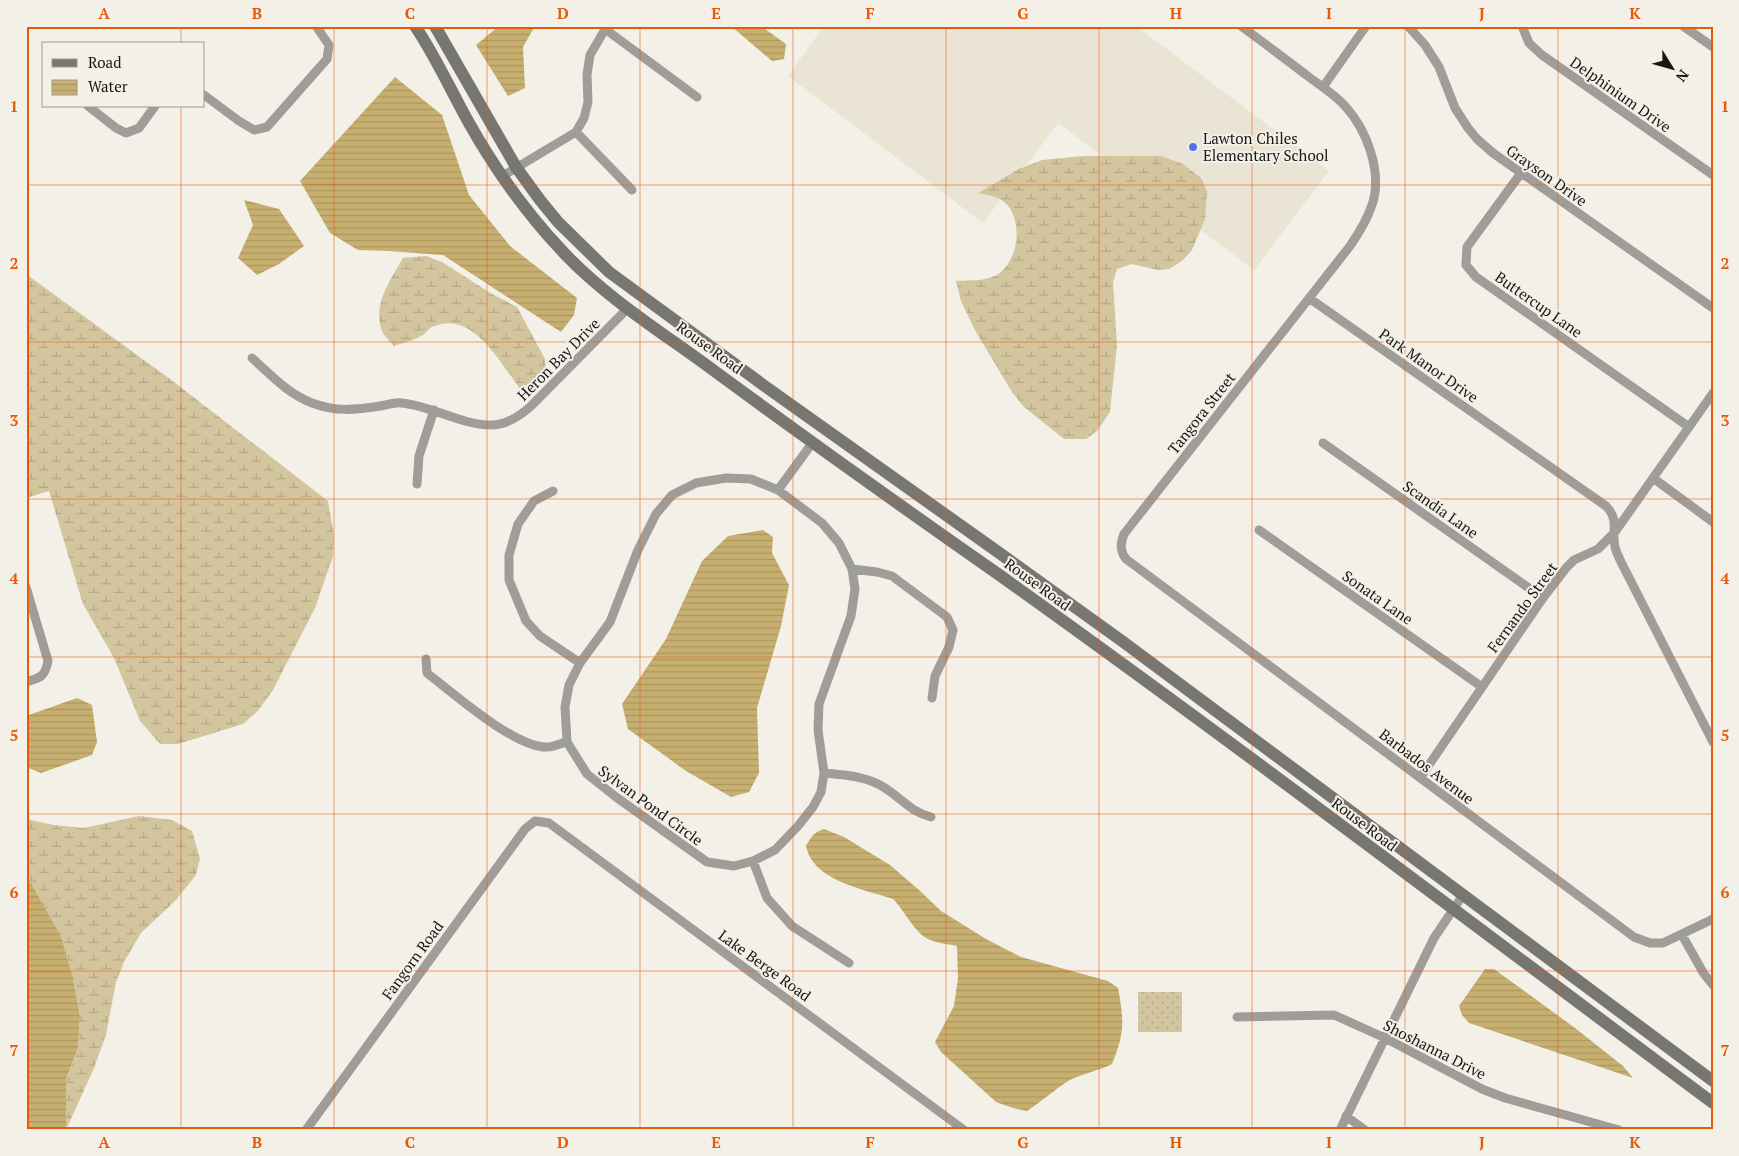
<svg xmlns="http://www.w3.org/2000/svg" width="1739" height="1156" viewBox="0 0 1739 1156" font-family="'PT Serif',serif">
<defs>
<pattern id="wetland-marsh" width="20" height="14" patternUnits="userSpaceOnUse" patternTransform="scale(1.25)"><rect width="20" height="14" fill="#d3c59e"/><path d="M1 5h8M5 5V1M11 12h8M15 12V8" fill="none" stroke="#b4a887"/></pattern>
<pattern id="park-dots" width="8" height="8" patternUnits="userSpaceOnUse" patternTransform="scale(1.25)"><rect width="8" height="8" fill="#d3c59e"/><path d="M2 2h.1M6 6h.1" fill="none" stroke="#b4a887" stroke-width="1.8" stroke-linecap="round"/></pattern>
<pattern id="water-rules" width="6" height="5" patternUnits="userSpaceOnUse" patternTransform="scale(1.25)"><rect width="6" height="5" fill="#c7af70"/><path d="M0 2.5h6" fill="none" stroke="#aa9660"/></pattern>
</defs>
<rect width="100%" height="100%" fill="#f3f0e8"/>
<!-- built -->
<path fill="#eae4d5" d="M824 26H1136L1329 171 1254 270 1058 123 983 223 788 76Z"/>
<!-- wetland -->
<path fill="url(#wetland-marsh)" d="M1083 156H1161L1183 164 1201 178 1207 191 1205 219 1192 250 1182 261 1169 269 1158 270 1132 264 1117 269 1113 282 1117 345 1110 412 1097 431 1086 439H1064L1024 407 1012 392 976 332 961 301 956 281C970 280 989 282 1001 272 1018 257 1022 226 1009 207 1002 197 989 195 978 193L1019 169 1042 160Z
M426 256 442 262 492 294 517 307 545 359 546 377 530 393 526 394 521 390C501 364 472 308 432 327 428 329 426 333 423 335 415 340 403 343 394 346 390 341 384 336 382 331 372 305 391 279 403 258Z
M26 274 170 379 328 501 334 536 333 556 315 608 273 690 257 712 243 724 178 744H160L140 721 114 658 83 604 49 491 26 498Z
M139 816 172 820 192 831 200 859 196 875 175 901 141 933 124 962 116 982 106 1035 94 1068 66 1130V1079L78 1048 80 1017 73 978 61 936 31 883 26 880V819L54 825 84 828Z"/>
<!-- park -->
<path fill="url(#park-dots)" d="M1138 992H1182V1032H1138Z"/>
<!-- water -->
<path fill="url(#water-rules)" d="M499 26H535L523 47 525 88 508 96 476 45Z
M731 26H761L786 44 784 59 772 61Z
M395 77 442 115 469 195 510 246 577 298 574 315 561 332 443 255 389 251 358 250 330 233 300 181Z
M244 200 279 209 304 246 279 264 257 275 238 258 253 225Z
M763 530 773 537 772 553 789 585 781 626 757 708 759 773 749 792 731 797 686 771 628 729 622 704 666 639 702 561 728 536Z
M77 698 92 705 97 742 92 755 41 773 26 767V716Z
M824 829 844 837 890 865 919 890 941 911 986 939 1021 957 1108 981 1118 988C1124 1021 1125 1032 1112 1064 1098 1071 1081 1074 1068 1081 1054 1090 1041 1102 1027 1111L1013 1108 996 1102 941 1052 935 1042 954 1006 958 978 957 946C948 944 935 943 926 938 914 931 904 910 893 899 864 889 813 881 806 846 811 837 814 832 824 829Z
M26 880 31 883 61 936 73 978 80 1017 78 1048 66 1079V1130H26Z
M1485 969H1494L1575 1028 1623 1066 1633 1078 1469 1023 1462 1015 1459 1006Z"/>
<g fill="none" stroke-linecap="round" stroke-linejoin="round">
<!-- street -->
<path stroke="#9f9d9a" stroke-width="9" d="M1241 26C1264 43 1287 60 1309 77 1321 86 1335 95 1345 106 1367 130 1383 173 1372 205 1367 220 1359 233 1350 246L1124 534C1120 544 1120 551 1126 559L1634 937 1650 943H1663L1713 919
M1408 26 1425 45 1439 67 1455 108 1468 128 1477 139 1493 153 1713 308
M1522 26 1529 43 1542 55 1713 175
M1683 26 1713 47
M605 29 697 97
M1323 87 1366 26
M204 95 239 121 254 130 267 127 327 59 329 45 316 26
M88 106 116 128 126 133 139 128 155 106
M576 132 632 190
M1521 173 1467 247 1466 265 1476 277 1689 427
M501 177 576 132 584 118 588 102 587 75 590 55 607 26
M1309 298 1606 506C1620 521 1611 530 1615 547 1616 552 1619 557 1621 562L1713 742
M252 358C271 375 288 394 312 403 336 412 355 410 380 406 387 405 395 402 402 403 432 406 461 425 491 425 507 425 520 416 531 406L628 308
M1323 443 1543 598
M726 478 751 479 778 490 822 523 839 543 852 569 855 589 851 616 819 704 818 730 824 773 821 792 813 807 798 826 775 850 753 861 734 866 707 862 616 797 587 774 567 742 565 707 569 685 580 663 610 622 638 550 656 514 672 495 696 483Z
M1653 478 1713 522
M417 484 419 456 434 410
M778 490 813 442
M553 491 534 501 518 524 509 555V580L526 621 540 636 580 663
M1259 530 1482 687
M852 569 877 572 892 576 947 617 953 630 949 647 935 676 932 698
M26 587 48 661C45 677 40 678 26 682
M426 659 427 673C453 693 516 749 548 747 554 747 561 743 567 742
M824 773C845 775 867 776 885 788 902 799 911 812 931 817
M1420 778 1543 598 1566 568 1574 560 1598 549 1615 532 1713 393
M753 861 767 898 792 926 849 963
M1682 935 1704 974 1713 985
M1237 1017 1334 1015 1385 1038 1482 1089 1505 1098 1619 1130
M1346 1116 1365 1130
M306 1130 525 829 535 821 549 823 964 1130
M1340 1130 1434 938 1463 895"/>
<!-- secondary -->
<path stroke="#787671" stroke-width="12" d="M415 26C436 57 451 91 469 123 496 171 527 214 565 254 608 299 663 333 713 370 807 439 902 507 998 574 1239 746 1475 926 1713 1103
M435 26 516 167 540 200 558 222 609 272 766 387 998 552 1122 641 1713 1081"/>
</g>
<!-- grid -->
<path fill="none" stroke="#e8590c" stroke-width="1" stroke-opacity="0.55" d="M181 26V44M334 26V1130M487 26V1130M640 26V1130M793 26V1130M946 26V1130M1099 26V1130M1252 26V1130M1405 26V1130M1558 26V1130M181 106V1130M26 185H1713M26 342H1713M26 499H1713M26 657H1713M26 814H1713M26 971H1713"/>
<!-- markers -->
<circle fill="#5572e8" stroke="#f3f0e8" stroke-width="2" cx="1193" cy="147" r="5"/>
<g text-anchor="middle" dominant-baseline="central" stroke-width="4" stroke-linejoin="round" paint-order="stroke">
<!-- street labels -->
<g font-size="15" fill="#181714" stroke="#f3f0e8">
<text transform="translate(1621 94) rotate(35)">Delphinium Drive</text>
<text transform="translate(1547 175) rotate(35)">Grayson Drive</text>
<text transform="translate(1539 304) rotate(35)">Buttercup Lane</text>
<text transform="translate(710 347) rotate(36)">Rouse Road</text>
<text transform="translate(558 359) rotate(-45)">Heron Bay Drive</text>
<text transform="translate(1429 365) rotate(35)">Park Manor Drive</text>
<text transform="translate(1201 413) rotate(-52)">Tangora Street</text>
<text transform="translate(1441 509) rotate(35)">Scandia Lane</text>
<text transform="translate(1038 584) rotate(36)">Rouse Road</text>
<text transform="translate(1378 597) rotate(35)">Sonata Lane</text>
<text transform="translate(1522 607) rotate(-54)">Fernando Street</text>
<text transform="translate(1427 766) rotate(37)">Barbados Avenue</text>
<text transform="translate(651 805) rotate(36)">Sylvan Pond Circle</text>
<text transform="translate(1365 824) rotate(37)">Rouse Road</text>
<text transform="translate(412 960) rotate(-54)">Fangorn Road</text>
<text transform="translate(765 965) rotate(36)">Lake Berge Road</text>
<text transform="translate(1435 1049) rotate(27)">Shoshanna Drive</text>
</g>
<!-- poi labels -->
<g font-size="15" fill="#181714" stroke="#f3f0e8" text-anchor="start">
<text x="1203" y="138">Lawton Chiles<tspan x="1203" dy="17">Elementary School</tspan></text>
</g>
</g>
<!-- border -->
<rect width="1739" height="1156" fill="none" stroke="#f3f0e8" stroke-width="55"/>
<!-- legend -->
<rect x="42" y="42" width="162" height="65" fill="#f3f0e8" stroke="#9b9993"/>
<rect x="52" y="59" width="25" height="8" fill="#787671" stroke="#9b9993"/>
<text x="88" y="68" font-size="15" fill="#181714">Road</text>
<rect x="52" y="80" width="25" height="15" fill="url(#water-rules)" stroke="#9b9993"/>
<text x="88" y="92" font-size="15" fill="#181714">Water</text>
<!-- north arrow -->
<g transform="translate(1672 68) rotate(127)" stroke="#f3f0e8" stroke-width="4" paint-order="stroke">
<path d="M0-4L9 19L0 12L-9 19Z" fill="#181714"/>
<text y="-8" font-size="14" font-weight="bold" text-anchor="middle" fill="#181714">N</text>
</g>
<rect x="28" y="28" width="1684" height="1100" fill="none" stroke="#e8590c" stroke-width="2"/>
<g font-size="16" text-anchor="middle" font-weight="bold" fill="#e8590c">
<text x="104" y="19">A</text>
<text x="257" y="19">B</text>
<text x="410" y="19">C</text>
<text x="563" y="19">D</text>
<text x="716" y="19">E</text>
<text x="870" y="19">F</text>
<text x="1023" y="19">G</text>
<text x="1176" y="19">H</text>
<text x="1329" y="19">I</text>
<text x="1482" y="19">J</text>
<text x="1635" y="19">K</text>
<text x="14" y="112">1</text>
<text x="1725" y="112">1</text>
<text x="14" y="269">2</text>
<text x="1725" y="269">2</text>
<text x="14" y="426">3</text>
<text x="1725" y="426">3</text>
<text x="14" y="584">4</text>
<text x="1725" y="584">4</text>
<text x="14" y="741">5</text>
<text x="1725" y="741">5</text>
<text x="14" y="898">6</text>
<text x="1725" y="898">6</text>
<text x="14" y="1056">7</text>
<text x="1725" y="1056">7</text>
<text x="104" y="1148">A</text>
<text x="257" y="1148">B</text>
<text x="410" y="1148">C</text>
<text x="563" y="1148">D</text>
<text x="716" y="1148">E</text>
<text x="870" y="1148">F</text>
<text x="1023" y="1148">G</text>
<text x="1176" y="1148">H</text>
<text x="1329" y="1148">I</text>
<text x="1482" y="1148">J</text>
<text x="1635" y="1148">K</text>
</g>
</svg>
